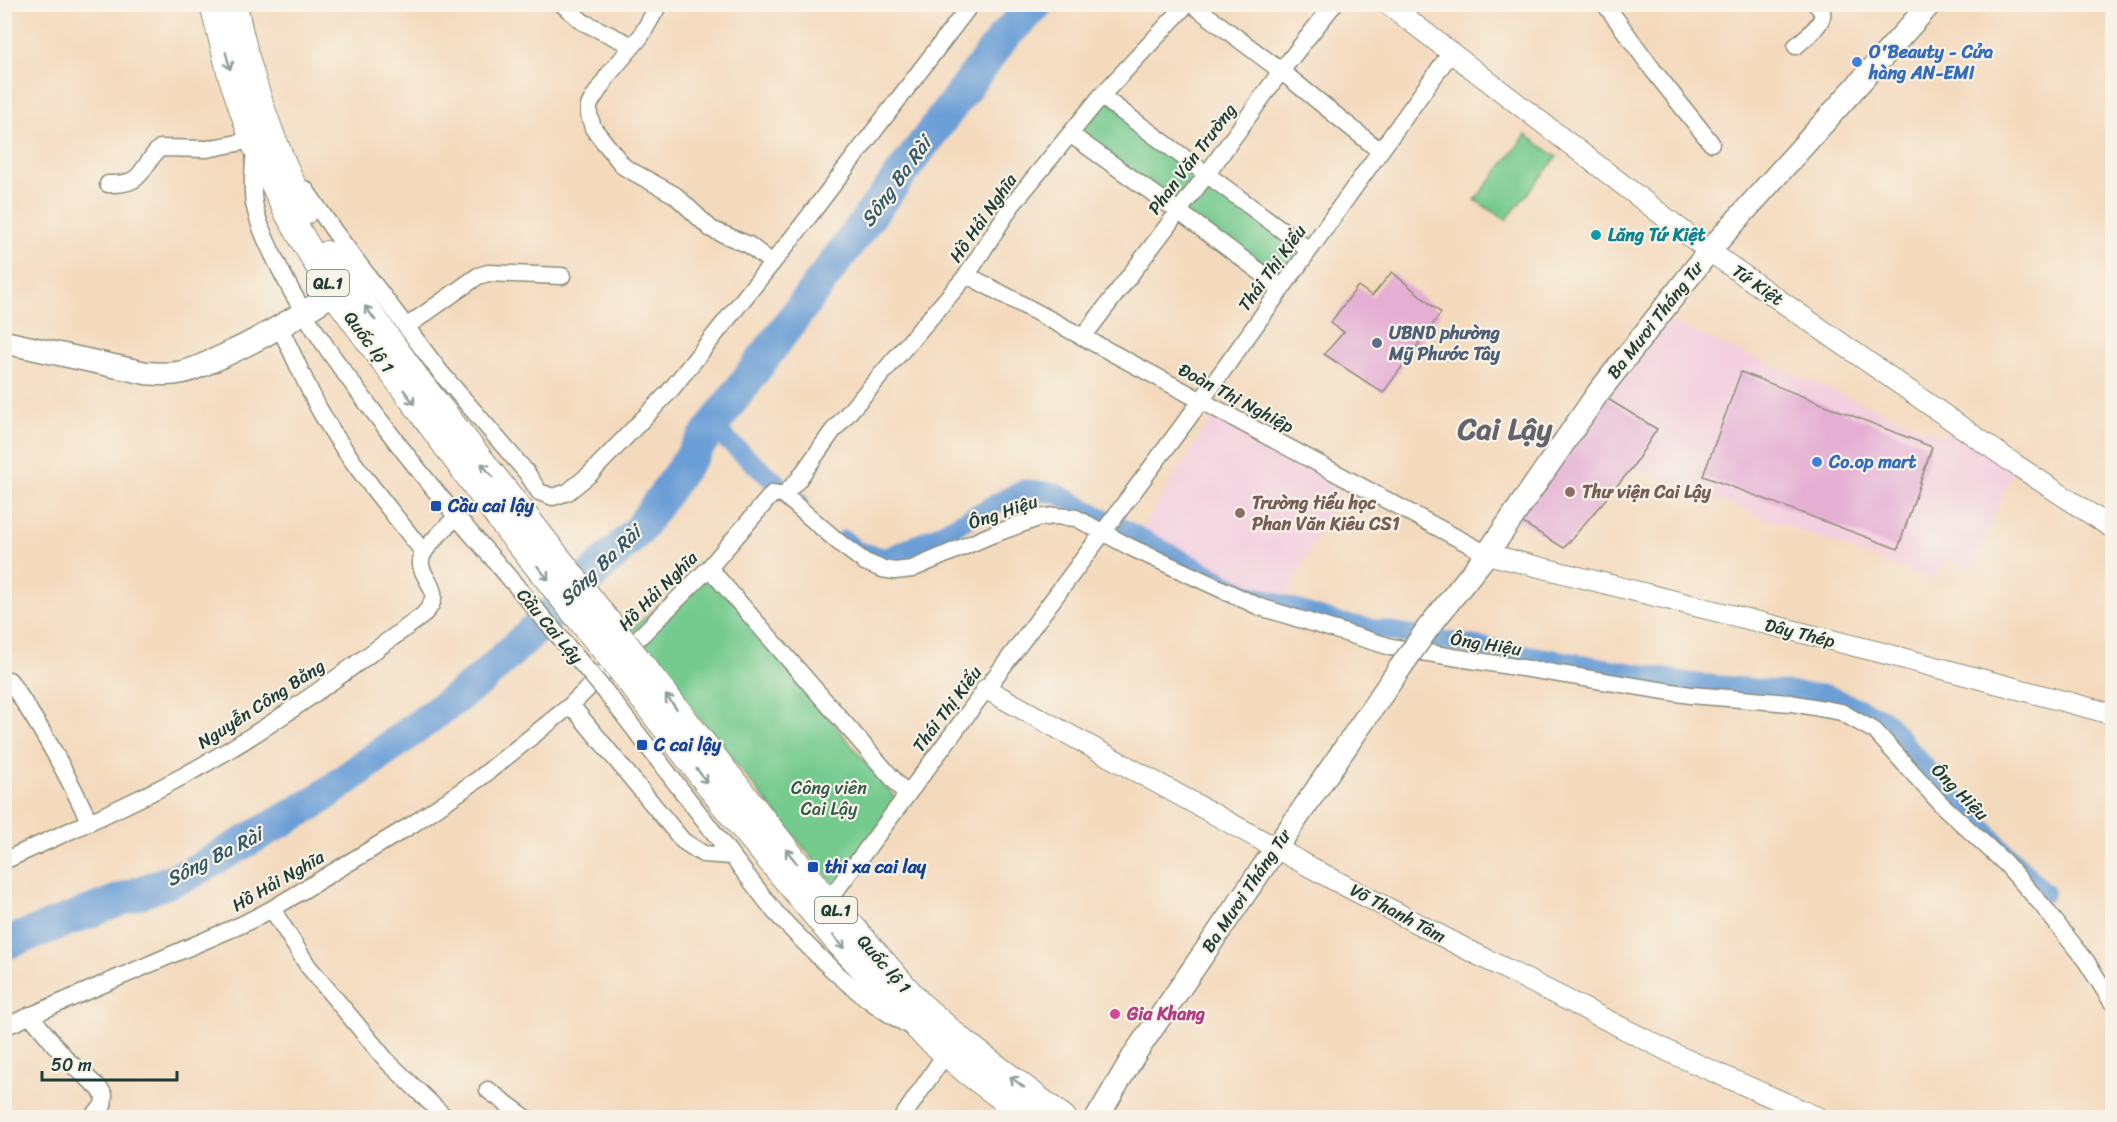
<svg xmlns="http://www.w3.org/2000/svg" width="2117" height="1122" viewBox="0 0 2117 1122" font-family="Sriracha,sans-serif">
<rect width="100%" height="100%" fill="#f7f3e8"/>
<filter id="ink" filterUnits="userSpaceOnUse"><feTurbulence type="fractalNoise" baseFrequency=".0167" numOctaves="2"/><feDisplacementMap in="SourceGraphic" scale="12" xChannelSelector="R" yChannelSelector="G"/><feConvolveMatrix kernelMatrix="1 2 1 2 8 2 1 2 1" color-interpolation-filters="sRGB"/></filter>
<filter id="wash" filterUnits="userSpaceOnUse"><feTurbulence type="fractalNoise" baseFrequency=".008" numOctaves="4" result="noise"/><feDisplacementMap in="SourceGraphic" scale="24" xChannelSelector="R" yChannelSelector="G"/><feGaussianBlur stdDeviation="1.35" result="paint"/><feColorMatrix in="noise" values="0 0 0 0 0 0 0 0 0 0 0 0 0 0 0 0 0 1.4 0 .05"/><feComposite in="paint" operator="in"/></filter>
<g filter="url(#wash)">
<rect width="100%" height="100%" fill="#f4dabd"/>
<!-- built -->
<path fill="#f3cfdf" d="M1658 317 1943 437 1952 420 2016 465 1972 569 1945 559 1933 580 1632 468 1656 429 1598 393Z
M1217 409 1347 479 1277 613 1130 547Z"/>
<!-- green -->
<path fill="#74ca8e" stroke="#4a8461" stroke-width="1.5" d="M1101 96 1309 250 1282 288 1070 134Z
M1526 135 1557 157 1506 220 1475 200Z
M705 568 900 804 837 889 629 631Z"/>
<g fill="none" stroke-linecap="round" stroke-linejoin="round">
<!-- canal -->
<path stroke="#6b9ed6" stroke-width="20" d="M712 427 798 502
M844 540 856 551 886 558 934 537 1023 489 1056 493 1242 592 1335 622 1693 683 1828 695 1884 719 1930 773 2044 893"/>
<!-- river -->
<path stroke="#6b9ed6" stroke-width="33" d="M4 944 189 874 317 801 484 677 638 531 712 427 1004 36 1037 4"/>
</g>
<g id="blocks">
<!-- building -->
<path fill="#e5afd4" d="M1392 272 1441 313 1383 393 1324 354 1344 332 1330 323 1358 286 1372 296Z
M1741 372 1932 447 1898 549 1703 476Z
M1598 393 1657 429 1632 468 1564 548 1513 517Z"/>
</g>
</g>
<g filter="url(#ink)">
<use href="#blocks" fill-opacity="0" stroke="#8a8c78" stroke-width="1.5"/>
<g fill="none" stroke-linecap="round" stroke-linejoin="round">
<defs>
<path id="minor" d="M562 4 583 22 633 46
M659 4 641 36 609 74 592 100 589 106V114L593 128 624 167 675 195 711 229 749 245 772 263
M1192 4 1281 71 1380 151
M1605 4 1653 70 1711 143
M1402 16 1412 4
M1796 46C1803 40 1825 23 1822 12 1821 9 1818 7 1816 4
M1101 96 1309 250
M1070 134 1178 211 1282 288
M255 149C254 167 251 185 254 203 259 229 272 253 283 275 310 328 344 373 379 419 416 468 454 515 495 561
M108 184C146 185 138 169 160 148L207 149 253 140
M305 189 334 231 441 373 527 473 539 492 553 497 568 492 590 474 669 392 797 232 971 4
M967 275 1487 554
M279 326C293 354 305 382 319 409 348 461 388 506 424 553
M406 327 478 276 488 273 562 276
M1083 337 1207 174 1281 71 1334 4
M784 495 842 545 865 562 882 569 895 571 912 569 991 535 1038 518 1055 516 1076 518 1130 547 1260 607 1391 647 1690 695 1791 703 1841 712 1875 731 1941 804 2005 863 2042 905 2086 961 2112 1002
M784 495 798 480 832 432 967 275 1012 205 1070 134 1101 96 1187 4
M709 568 907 795
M9 680C40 725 66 771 89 821
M605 691 775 912C815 954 855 996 906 1024
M571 705 683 841 703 854 731 856
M4 861C65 832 127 807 185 775 269 730 345 672 422 616 451 589 414 578 422 556 427 544 447 527 456 517
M272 909 308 966 387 1061 446 1118
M822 909 1201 401 1450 54
M30 1015 68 1061 99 1088 104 1095 103 1106 91 1118
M4 1027 243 924 272 909 413 824 480 778 571 705 709 568 773 493 784 495
M488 1090 526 1118
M902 1118 946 1053"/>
<path id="tertiary" d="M1388 4 1709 251 2016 465 2112 528
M1487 554 1879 652 2112 714
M986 689 1334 880 1474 953 1676 1055 1819 1118"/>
<path id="secondary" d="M4 342 146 373C158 374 170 375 183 372 196 369 209 362 221 357 260 339 298 317 334 293
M1428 628 1487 554 1598 393 1709 251 1930 4
M1097 1118 1136 1052 1400 668"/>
<path id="primary" d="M213 4 231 75 253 140 286 210 334 293 506 527
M234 4C247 75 273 147 305 211
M327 254 419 382 524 515
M644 668 827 902 844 918 919 1004 960 1040 1063 1118
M628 679 726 807 834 937 924 1034 967 1071 1030 1118"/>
</defs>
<!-- minor casing -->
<use href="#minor" stroke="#8a8c78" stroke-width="19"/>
<!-- tertiary casing -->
<use href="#tertiary" stroke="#8a8c78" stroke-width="22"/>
<!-- secondary casing -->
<use href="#secondary" stroke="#8a8c78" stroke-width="25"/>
<!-- primary casing -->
<use href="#primary" stroke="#8a8c78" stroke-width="28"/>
<!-- minor -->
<use href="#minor" stroke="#fff" stroke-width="16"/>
<!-- tertiary -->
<use href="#tertiary" stroke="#fff" stroke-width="20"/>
<!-- secondary -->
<use href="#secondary" stroke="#fff" stroke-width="22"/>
<!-- primary -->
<use href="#primary" stroke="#fff" stroke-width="26"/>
<defs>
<path id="minor-bridge" d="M495 561 605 691"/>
<path id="secondary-bridge" d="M1400 668 1428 628"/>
<path id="primary-bridge" d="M524 515 644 668
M506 527 628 679"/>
</defs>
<!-- minor-bridge casing -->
<use href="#minor-bridge" stroke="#8a8c78" stroke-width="19" stroke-linecap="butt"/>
<!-- secondary-bridge casing -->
<use href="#secondary-bridge" stroke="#8a8c78" stroke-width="25" stroke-linecap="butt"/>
<!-- primary-bridge casing -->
<use href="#primary-bridge" stroke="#8a8c78" stroke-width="28" stroke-linecap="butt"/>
<!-- minor-bridge -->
<use href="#minor-bridge" stroke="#fff" stroke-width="16"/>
<!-- secondary-bridge -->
<use href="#secondary-bridge" stroke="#fff" stroke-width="22"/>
<!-- primary-bridge -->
<use href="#primary-bridge" stroke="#fff" stroke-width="26"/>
</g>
<!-- one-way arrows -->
<defs><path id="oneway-shaft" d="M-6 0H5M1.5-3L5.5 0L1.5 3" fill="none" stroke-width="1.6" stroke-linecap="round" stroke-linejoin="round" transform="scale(1.5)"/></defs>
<g stroke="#8f9e9a">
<use href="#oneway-shaft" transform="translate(228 61) rotate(75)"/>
<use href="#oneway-shaft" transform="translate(370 313) rotate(-126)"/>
<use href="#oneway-shaft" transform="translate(409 397) rotate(53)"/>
<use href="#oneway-shaft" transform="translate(487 470) rotate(-129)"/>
<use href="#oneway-shaft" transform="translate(543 573) rotate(51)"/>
<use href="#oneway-shaft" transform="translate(671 702) rotate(-128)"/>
<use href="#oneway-shaft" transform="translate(702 776) rotate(53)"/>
<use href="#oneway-shaft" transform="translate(791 856) rotate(-128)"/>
<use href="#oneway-shaft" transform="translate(839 942) rotate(48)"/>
<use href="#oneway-shaft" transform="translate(1017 1082) rotate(-142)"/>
</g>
</g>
<!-- markers -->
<g fill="#3f7fe0" stroke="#f7f3e8" stroke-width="2">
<circle cx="1857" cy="62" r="6"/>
<circle cx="1817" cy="462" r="6"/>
</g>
<circle fill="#0f9aa8" stroke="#f7f3e8" stroke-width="2" cx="1596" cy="235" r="6"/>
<circle fill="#5c6f8a" stroke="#f7f3e8" stroke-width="2" cx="1377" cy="343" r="6"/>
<g fill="#8d6e63" stroke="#f7f3e8" stroke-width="2">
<circle cx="1570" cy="492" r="6"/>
<circle cx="1240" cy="513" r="6"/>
</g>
<g fill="#1a4fb4" stroke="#f7f3e8" stroke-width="2">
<rect x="430" y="500" width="12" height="12" rx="3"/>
<rect x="636" y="739" width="12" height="12" rx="3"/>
<rect x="807" y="861" width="12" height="12" rx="3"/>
</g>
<circle fill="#d1479c" stroke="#f7f3e8" stroke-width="2" cx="1115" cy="1014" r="6"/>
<g text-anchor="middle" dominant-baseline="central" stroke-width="4.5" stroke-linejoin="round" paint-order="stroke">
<!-- shield labels -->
<g fill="#f7f3e8" stroke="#60746a" stroke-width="1.5">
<rect x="307" y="270" width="42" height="26" rx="4.5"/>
<rect x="815" y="897" width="42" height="26" rx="4.5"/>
</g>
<g font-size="16" font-weight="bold" fill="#1f3d34">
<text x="328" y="283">QL.1</text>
<text x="836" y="910">QL.1</text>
</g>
<!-- shop labels -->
<g font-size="18" font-weight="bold" fill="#366cbe" stroke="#f7f3e8" text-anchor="start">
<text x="1869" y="52">O'Beauty - Cửa<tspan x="1869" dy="21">hàng AN-EMI</tspan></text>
<text x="1829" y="462">Co.op mart</text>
</g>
<!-- street labels -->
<g font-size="18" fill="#1f3d34" stroke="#f7f3e8">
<text transform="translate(1192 159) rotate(-53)">Phan Văn Trường</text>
<text transform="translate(983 218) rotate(-55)">Hồ Hải Nghĩa</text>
<text transform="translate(1272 268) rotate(-54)">Thái Thị Kiểu</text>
<text transform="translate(1758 285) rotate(35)">Tứ Kiệt</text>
<text transform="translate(1655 320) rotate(-52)">Ba Mươi Tháng Tư</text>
<text transform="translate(369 342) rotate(54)">Quốc lộ 1</text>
<text transform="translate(1236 398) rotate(28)">Đoàn Thị Nghiệp</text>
<text transform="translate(1003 512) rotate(-19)">Ông Hiệu</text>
<text transform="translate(658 591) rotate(-45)">Hồ Hải Nghĩa</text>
<text transform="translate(550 626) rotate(50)">Cầu Cai Lậy</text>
<text transform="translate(1800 633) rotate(14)">Dây Thép</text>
<text transform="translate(1486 644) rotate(9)">Ông Hiệu</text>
<text transform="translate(261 704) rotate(-33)">Nguyễn Công Bằng</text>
<text transform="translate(947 709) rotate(-53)">Thái Thị Kiểu</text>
<text transform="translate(1960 792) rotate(45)">Ông Hiệu</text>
<text transform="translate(278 881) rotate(-30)">Hồ Hải Nghĩa</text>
<text transform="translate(1246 891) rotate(-56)">Ba Mươi Tháng Tư</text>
<text transform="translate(1398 913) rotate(28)">Võ Thanh Tâm</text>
<text transform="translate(884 964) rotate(49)">Quốc lộ 1</text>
</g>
<!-- culture labels -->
<g font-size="18" font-weight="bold" fill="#0d838f" stroke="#f7f3e8" text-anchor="start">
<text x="1608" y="235">Lăng Tứ Kiệt</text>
</g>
<!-- service labels -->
<g font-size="18" font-weight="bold" fill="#4e5e75" stroke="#f7f3e8" text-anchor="start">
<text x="1389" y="333">UBND phường<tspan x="1389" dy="21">Mỹ Phước Tây</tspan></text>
</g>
<!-- education labels -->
<g font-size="18" font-weight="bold" fill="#785e54" stroke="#f7f3e8" text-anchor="start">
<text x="1582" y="492">Thư viện Cai Lậy</text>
<text x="1252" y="503">Trường tiểu học<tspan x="1252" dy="21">Phan Văn Kiêu CS1</tspan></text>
</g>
<!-- transit labels -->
<g font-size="18" font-weight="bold" fill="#164399" stroke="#f7f3e8" text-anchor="start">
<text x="448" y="506">Cầu cai lậy</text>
<text x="654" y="745">C cai lậy</text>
<text x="825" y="867">thi xa cai lay</text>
</g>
<!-- park labels -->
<g font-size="18" fill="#305946" stroke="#f7f3e8">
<text x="829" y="788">Công viên<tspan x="829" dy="21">Cai Lậy</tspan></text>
</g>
<!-- hotel labels -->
<g font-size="18" font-weight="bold" fill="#b23c85" stroke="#f7f3e8" text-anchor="start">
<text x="1127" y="1014">Gia Khang</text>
</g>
<!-- water labels -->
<g font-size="20" font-style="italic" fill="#365a65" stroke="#f7f3e8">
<text transform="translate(896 182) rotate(-54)">Sông Ba Rài</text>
<text transform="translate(600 566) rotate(-44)">Sông Ba Rài</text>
<text transform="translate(214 857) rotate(-27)">Sông Ba Rài</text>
</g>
<!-- town labels -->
<g font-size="30" font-weight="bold" fill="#64656c" stroke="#f7f3e8">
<text x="1505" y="429">Cai Lậy</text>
</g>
</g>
<!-- margin -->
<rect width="2117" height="1122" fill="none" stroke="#f7f3e8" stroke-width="24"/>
<!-- scale -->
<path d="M42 1071v9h135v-9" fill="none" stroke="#1f3d34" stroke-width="3"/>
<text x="51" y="1071" font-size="18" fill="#1f3d34" stroke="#f7f3e8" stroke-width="4.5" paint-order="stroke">50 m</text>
</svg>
